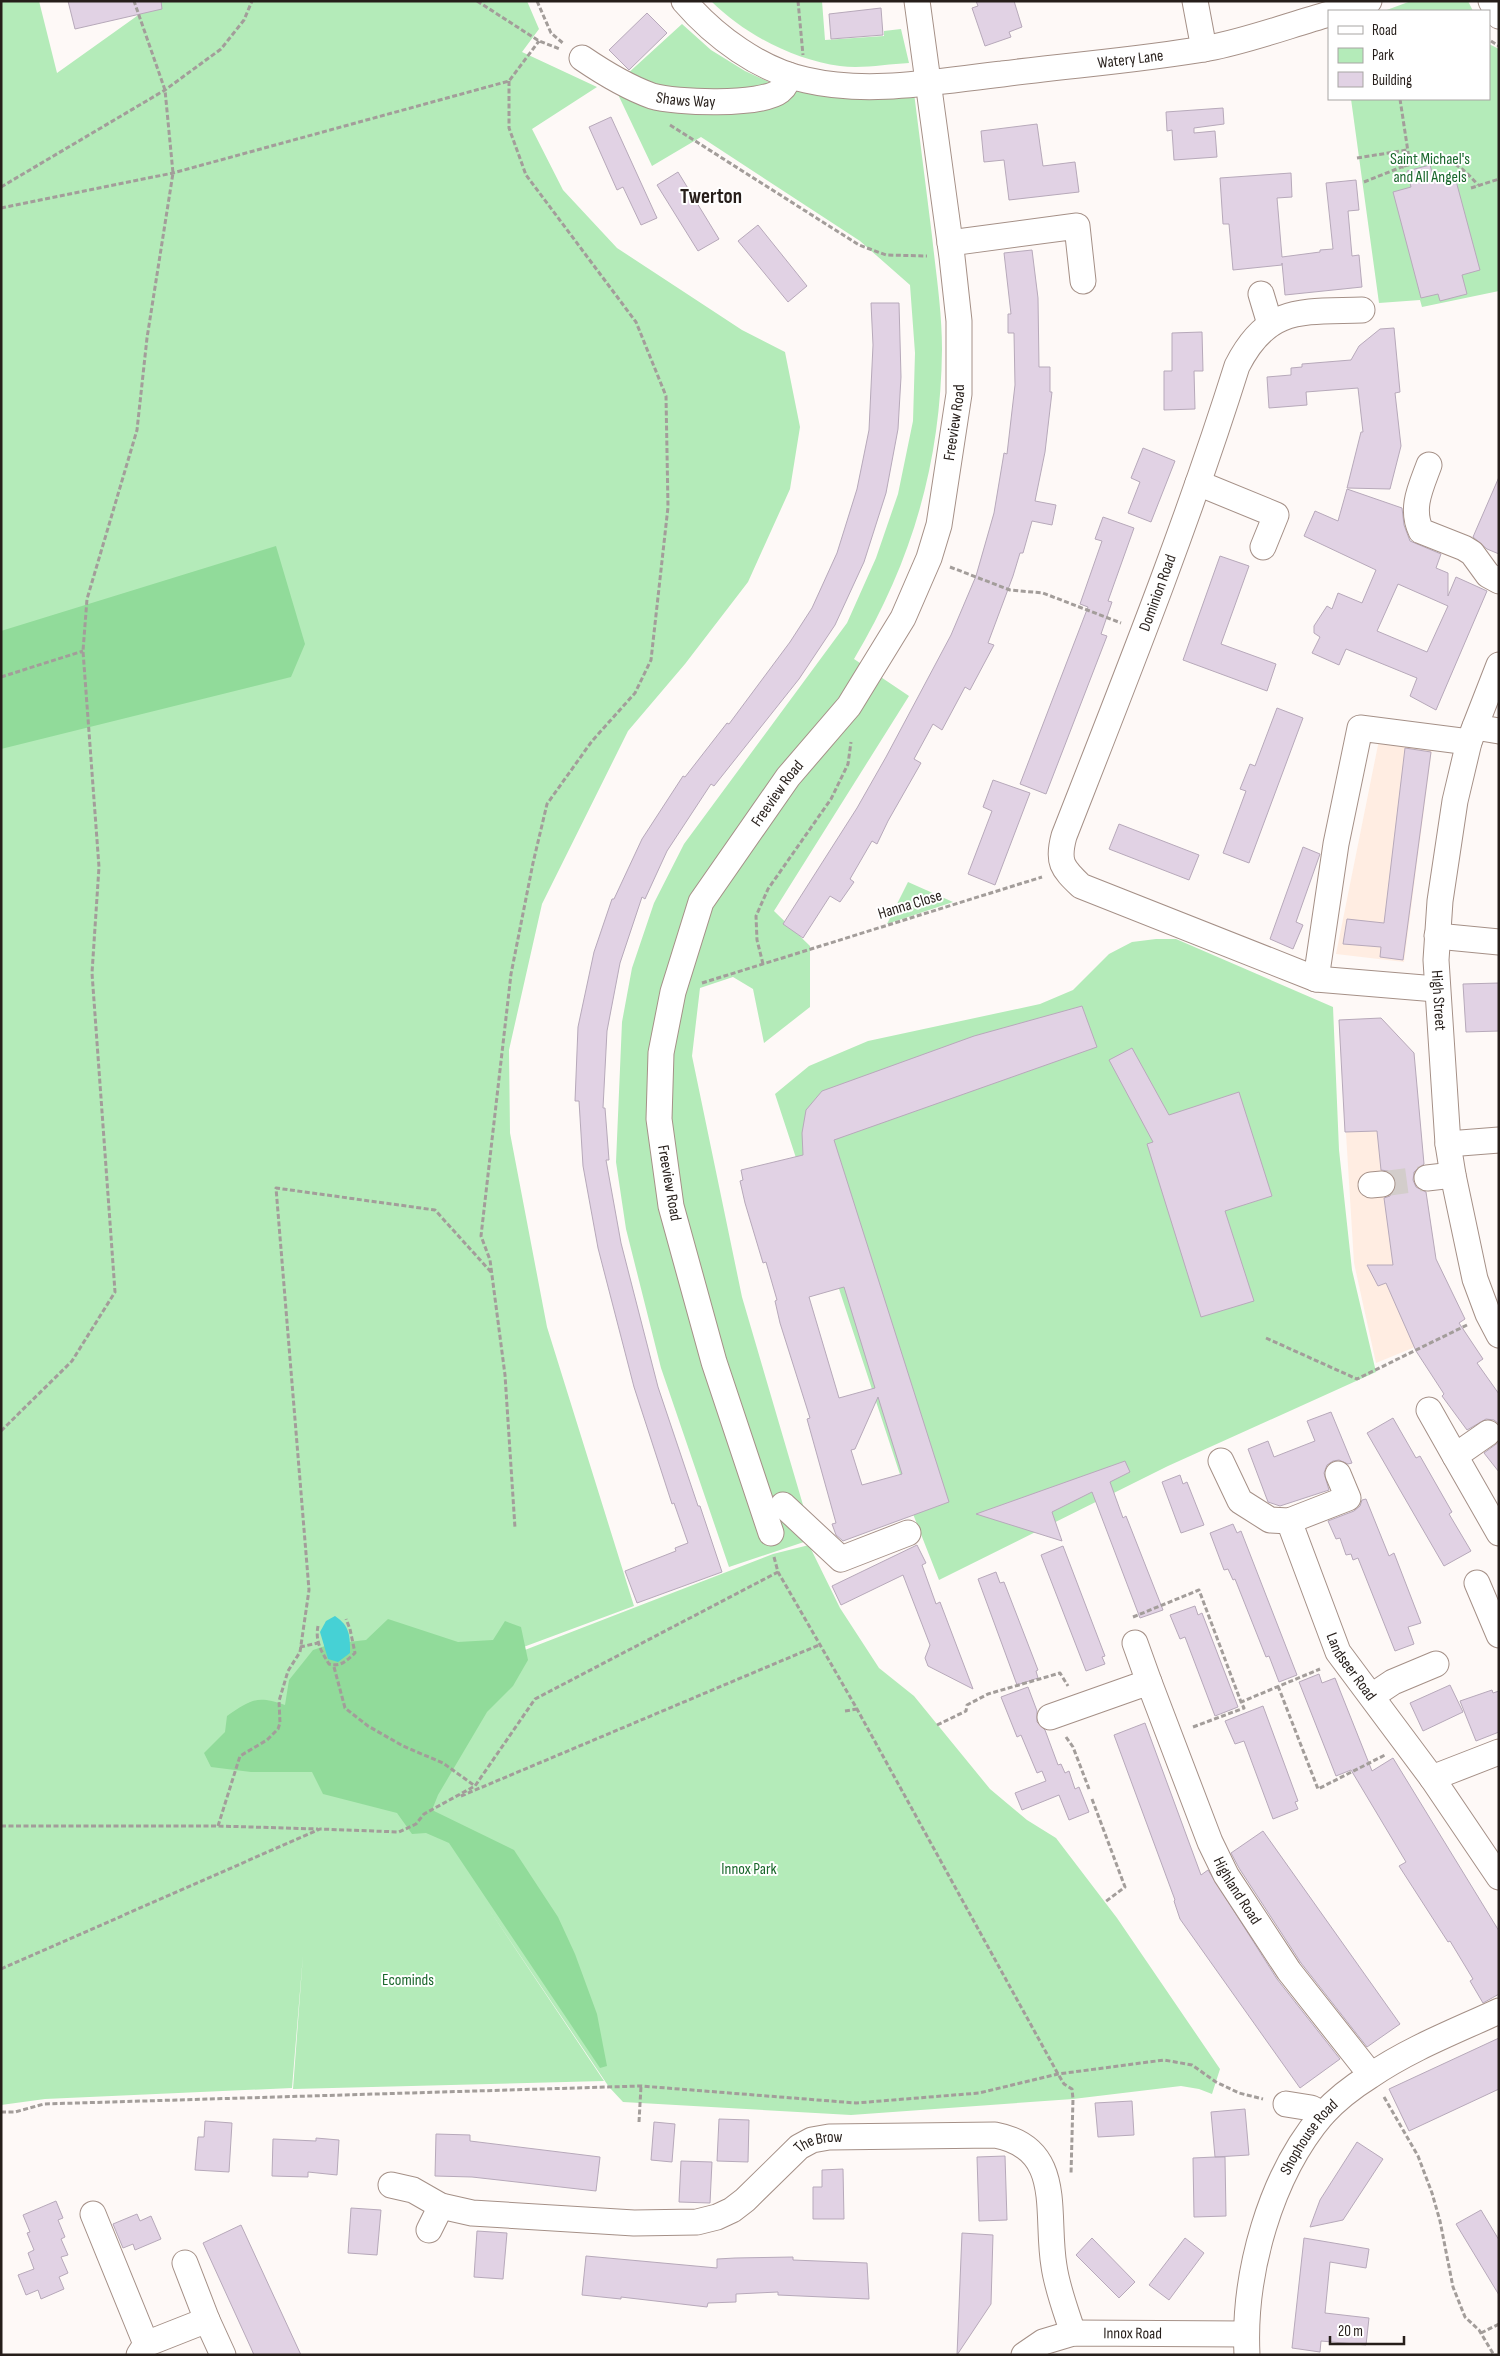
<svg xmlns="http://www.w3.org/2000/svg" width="1500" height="2356" viewBox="0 0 1500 2356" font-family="'Sofia Sans Condensed',sans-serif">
<rect width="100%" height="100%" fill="#fef9f7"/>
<!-- commercial -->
<path fill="#ffede2" d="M1379 740 1432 749 1404 962 1336 954Z
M1381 1018 1414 1053 1426 1190 1436 1259 1465 1319 1415 1347 1376 1363 1354 1263 1339 1020Z"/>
<!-- green -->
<path fill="#b4ebb9" d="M1 1H39L57 73 158 1H527L539 29 522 52 597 87 532 129 563 190 617 248 742 330 785 352 800 427 790 489 748 582 685 664 628 731 542 904 509 1050 510 1133 547 1327 634 1606 502 1655 486 1665 773 1554 809 1545 840 1608 879 1668 914 1696 990 1789 1027 1820 1056 1838 1117 1918 1220 2069 1212 2094 1199 2089 1181 2086 1073 2099 851 2115 623 2102 609 2087 486 1905 604 2081 293 2089 303 1955 292 2088 45 2099 1 2105Z
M711 1H822L825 40 884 36V31L901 29 909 63C887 64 862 69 840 66 794 60 744 34 711 1Z
M1411 1H1468L1473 11H1384Z
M682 24 711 50 745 71 780 87 914 93C920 140 926 188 932 236 936 274 942 311 942 349 941 462 912 562 854 659L909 696 774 911 810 946V1007L764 1043 753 989 733 977 700 988 692 1056 742 1297 813 1539 729 1567 661 1368 626 1229 616 1162 622 1022 632 968 654 903 684 844 847 623 876 558 898 494 913 421 915 353 910 285 860 241 701 137 652 166 614 86Z
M1489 44 1499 49V291L1422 307 1420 300 1379 303 1351 99H1489Z
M908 882 953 902 887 924Z
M1156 939H1176L1333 1007 1339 1150 1352 1270 1376 1372 1168 1466 939 1580 913 1514 775 1094 809 1066 868 1041 1040 1004 1073 990 1109 954 1132 942Z"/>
<!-- forest -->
<path fill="#91db9a" d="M276 546 305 644 291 677 1 749V631Z
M388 1619 458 1642 493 1640 505 1621 521 1627 528 1660 513 1686 487 1712 438 1795 432 1810 514 1850 558 1917 575 1954 597 2014 607 2066 600 2068 449 1843 426 1833 412 1834 397 1813 323 1794 312 1772H251L211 1767 204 1753 225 1732 227 1716C251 1700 256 1695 285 1705L289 1680 313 1650 331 1644 366 1640Z"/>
<!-- water -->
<path fill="#46d1d5" d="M335 1616C350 1626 350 1636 350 1653L338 1662 328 1659 320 1632 326 1621Z"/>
<!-- building -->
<path fill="#e1d2e4" stroke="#b7a9ba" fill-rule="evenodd" d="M68 1H161L162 9 75 29Z
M976 1H1014L1022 27 1009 32 1011 37 985 46 972 8 978 6Z
M881 8 883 35 831 39 829 14Z
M647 13 667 33 629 70 609 50Z
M1223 108 1224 124 1194 128V133L1215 131 1217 157 1174 160 1172 130 1167 131 1166 112Z
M611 117 657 218 641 225 623 187 617 190 589 127Z
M1037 124 1043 166 1075 162 1079 192 1009 200 1004 160 984 162 981 131Z
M1430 165 1435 182 1455 177 1480 270 1462 275 1467 294 1440 301 1438 294 1421 298 1393 192 1411 187 1407 171Z
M678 172 719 239 698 251 657 185Z
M1291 173 1292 197 1277 198 1282 257 1320 252V250L1333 249 1326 183 1356 180 1359 210 1348 211 1352 256 1359 255 1362 287 1285 295 1282 263V265L1233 270 1229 224H1223L1220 178Z
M758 225 807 286 788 302 738 241Z
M1032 250 1038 298 1039 367H1050V392H1052L1045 452 1035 501 1056 505 1052 525 1032 521 1023 553H1020L1013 576 988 643 994 645 970 690 965 687 942 730 933 724 914 759 921 763 888 821 877 844 872 841 850 879 854 882 840 902 830 896 803 938 783 924 857 808 886 757 951 635 976 576 994 513 1004 453 1007 454 1015 385 1014 333H1008V314H1011L1004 253Z
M871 303H899L901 377 898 429 886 493 864 562 835 625 799 679 714 786 711 784 667 851 645 899 642 897 620 963 607 1031 603 1108H605L609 1160H606L621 1243 658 1387 698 1506H700L722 1572 637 1603 625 1571 676 1551 675 1548 688 1543 674 1503 672 1504 634 1387 598 1248 583 1166 579 1101H575L578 1027 594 952 612 899H614L642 839 683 776 685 777 727 723 729 724 790 642 812 608 837 553 857 489 869 430 873 345Z
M1394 328 1400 392 1395 393 1401 446 1390 489 1347 488 1361 432H1363L1358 388 1306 392 1307 405 1269 408 1267 377 1291 375V368L1302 367V364L1351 360 1359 346 1380 329Z
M1202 332 1203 371H1194L1195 409 1164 410V371H1172V333Z
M1143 448 1175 461 1151 522 1128 513 1140 482 1131 478Z
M1499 477V554L1487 549 1473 537Z
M1347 489 1402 508 1404 525 1410 541 1441 554 1436 568 1448 573V596L1456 577 1487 591 1436 710 1410 696 1417 678 1346 649 1339 665 1312 653 1320 637 1314 633V626L1327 606 1332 609 1338 593 1362 603 1376 570 1304 536 1315 511 1338 521ZM1398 584 1448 606 1427 652 1377 631Z
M1103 517 1134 528 1108 601 1112 602 1101 634 1107 636 1046 794 1020 784 1088 607 1080 604 1102 541 1095 539Z
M1220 556 1249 566 1221 644 1276 664 1267 691 1183 660Z
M1277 708 1303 718 1249 863 1223 853 1246 791 1240 789 1250 764 1255 766Z
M1405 748 1431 752 1403 960 1380 957 1381 947 1343 944 1347 919 1384 923Z
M993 780 1030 793 995 885 968 874 992 811 983 807Z
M1119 824 1199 855 1189 880 1109 849Z
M1303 847 1320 854 1296 922 1303 925 1293 949 1270 939Z
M1499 983V1031L1466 1032 1463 984Z
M1082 1006 1097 1047 834 1140 949 1502 843 1541 836 1535 832 1524 836 1523 807 1419 810 1418 780 1323 775 1301 777 1300 766 1262 763 1263 745 1203 740 1181 743 1180 741 1170 803 1155 802 1133 806 1110 822 1091 974 1036ZM844 1287 875 1388 839 1398 809 1297ZM878 1397 902 1474 862 1485 851 1450 855 1449Z
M1381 1018 1414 1053 1424 1164 1414 1172 1413 1180 1416 1187 1426 1192 1436 1259 1465 1319 1459 1323 1483 1359 1477 1363 1499 1394V1424L1494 1420 1486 1419 1467 1430 1442 1396 1444 1394 1416 1351 1386 1283 1378 1286 1367 1265H1393L1384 1198 1390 1196 1395 1190 1396 1182 1393 1175 1388 1171 1381 1170 1377 1131 1345 1132 1339 1020Z
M1132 1048 1169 1115 1239 1092 1272 1196 1225 1211 1254 1301 1201 1317 1147 1144 1153 1142 1109 1060Z
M1331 1412 1352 1463 1348 1464 1339 1460 1333 1461 1327 1465 1324 1473 1329 1490 1280 1506 1268 1502 1248 1449 1268 1441 1274 1457 1315 1441 1307 1421Z
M1393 1418 1416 1458 1420 1456 1452 1512 1449 1514 1471 1551 1444 1566 1367 1433Z
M1499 1442V1472L1484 1453Z
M1125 1461 1130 1472 1110 1482 1123 1518 1126 1516 1163 1610 1140 1618 1092 1492 1052 1512 1062 1541 976 1514Z
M1180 1475 1183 1484 1187 1482 1204 1525 1181 1533 1162 1482Z
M1366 1499 1389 1556 1394 1553 1421 1623 1408 1627 1414 1644 1395 1651 1358 1558 1353 1560 1351 1554 1346 1555 1340 1538 1336 1539 1328 1521 1354 1511 1360 1506 1362 1500Z
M1233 1524 1237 1533 1241 1531 1297 1675 1279 1682 1269 1656 1266 1657 1235 1579 1233 1580 1228 1569 1224 1570 1210 1533Z
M917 1545 926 1563 922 1565 936 1604 940 1602 973 1689 928 1666 925 1658 930 1645 903 1575 841 1605 832 1586Z
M1063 1546 1105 1656 1102 1657 1105 1664 1086 1671 1041 1555Z
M996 1572 1000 1583 1004 1582 1038 1670 1036 1671 1038 1678 1017 1685 978 1579Z
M1195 1606 1198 1615 1202 1613 1238 1707 1215 1716 1185 1637 1180 1639 1170 1615Z
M1319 1674 1322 1683 1335 1678 1372 1771 1393 1758 1499 1931V1994L1492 1998 1483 2003 1470 1981 1473 1979 1450 1941 1448 1942 1399 1866 1406 1862 1351 1770 1336 1776 1299 1682Z
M1450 1685 1463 1712 1423 1731 1410 1703Z
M1028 1687 1037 1711V1722L1045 1730 1058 1765 1061 1764 1065 1773 1069 1771 1075 1789 1079 1787 1089 1812 1069 1820 1059 1795 1022 1810 1015 1793 1046 1781 1042 1771 1037 1773 1021 1735 1017 1737 1001 1697Z
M1492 1690 1493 1693 1499 1691V1732L1476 1741 1460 1701Z
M1263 1706 1298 1801 1295 1802 1298 1809 1273 1819 1244 1741 1235 1744 1225 1721Z
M1145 1723 1201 1875 1208 1870 1277 1979 1340 2059 1300 2088 1180 1919 1174 1901 1175 1900 1114 1735Z
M1263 1831 1400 2024 1367 2047 1301 1963 1239 1868 1231 1853Z
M1499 2038V2089L1409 2131 1389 2089Z
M1132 2101 1134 2135 1098 2137 1095 2103Z
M1245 2109 1249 2155 1215 2157H1225L1226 2216 1194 2217 1193 2158 1215 2157 1211 2112Z
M719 2119 749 2120 748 2162 717 2161Z
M205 2121 232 2123 229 2172 195 2170 198 2137H204Z
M654 2122 675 2124 672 2162 651 2160Z
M436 2134 470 2135V2141L600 2157 596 2191 472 2177 435 2176Z
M316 2138 339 2140 337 2175 308 2172V2177L272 2176 273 2139 316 2141Z
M1357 2142 1383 2159 1343 2220 1310 2227 1320 2200Z
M1005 2156 1007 2220 979 2221 977 2157Z
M681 2161 712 2162 710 2203 679 2202Z
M843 2169 844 2219H813V2187H822V2170Z
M56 2201 63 2218 58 2220 65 2237 61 2239 68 2255 61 2257 68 2273 59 2277 64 2289 41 2299 38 2290 26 2295 18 2275 34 2269 28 2253 34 2250 27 2233 30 2232 23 2215Z
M351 2208 381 2210 377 2255 348 2253Z
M1481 2210 1499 2240V2295L1456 2224Z
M137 2214 140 2221 151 2216 161 2239 135 2250 133 2244 123 2248 113 2224Z
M241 2225 270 2288 301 2355H254L251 2348 203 2243Z
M477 2231 507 2233 503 2279 474 2277Z
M962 2233 993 2235 991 2304 957 2355Z
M1092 2238 1135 2282 1119 2298 1076 2255Z
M1185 2238 1204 2253 1169 2300 1149 2285Z
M1304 2238 1369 2249 1366 2268 1330 2262 1325 2313 1369 2318 1366 2345 1321 2341 1320 2352 1292 2348Z
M586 2256 717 2268V2259L735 2258 793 2257V2260L867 2263 869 2299 778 2295V2292L736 2294V2302L708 2303 707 2307 621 2297V2299L582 2295Z"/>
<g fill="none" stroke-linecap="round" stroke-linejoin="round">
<!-- minor-tunnel -->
<path stroke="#d3cdcb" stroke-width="25" stroke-dasharray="25 12" stroke-linecap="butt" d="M1382 1184 1427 1178"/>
<defs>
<g id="minor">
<path id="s1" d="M684 1C715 37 760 70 806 80 870 95 938 81 1002 74 1070 65 1142 60 1209 48 1247 41 1290 25 1329 14"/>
<path d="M1195 1 1204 49"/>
<path d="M1491 1 1499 16"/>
<path d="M1339 11 1369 1"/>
<path id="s2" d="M582 58C604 73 627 87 652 96 675 103 761 106 780 91 786 86 788 82 788 75"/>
<path d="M950 243 1077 226 1083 281"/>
<path d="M1261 294 1270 324"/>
<path d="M1362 310C1302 312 1268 305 1237 366 1187 525 1125 680 1064 836 1057 862 1062 868 1081 886L1316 979 1436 989"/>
<path d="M1429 465C1421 487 1410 508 1421 531L1464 548 1472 553 1488 575 1499 581"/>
<path d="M1198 483 1276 515 1263 547"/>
<path id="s3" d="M1499 665 1469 742 1455 801 1440 901 1436 960 1448 1144 1453 1175 1475 1279 1488 1314 1499 1335"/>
<path d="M1475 727 1499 731"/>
<path d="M1437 936 1499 942"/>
<path d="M1316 979 1336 844 1360 728 1469 742"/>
<path d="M1448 1144 1499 1140"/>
<path d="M1427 1178 1453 1175"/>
<path d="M1371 1185 1382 1184"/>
<path d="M1429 1410 1455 1456"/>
<path d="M1488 1433 1455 1456 1499 1533"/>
<path d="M1221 1461 1240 1501 1270 1520 1289 1521 1348 1498 1338 1474"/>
<path d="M783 1505 841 1559 908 1533"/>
<path id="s4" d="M1289 1521 1338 1652 1432 1778 1499 1877"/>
<path id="s5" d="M771 1533 714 1362 671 1206 659 1119 661 1053 673 992 701 902 788 777 849 706 903 618 929 558 939 525 959 394V321L952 257 917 1"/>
<path d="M1477 1583 1499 1635"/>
<path d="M1135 1643 1149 1682"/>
<path d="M1372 1696 1393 1682 1436 1664"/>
<path id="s6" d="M1050 1717 1149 1682 1210 1842 1226 1875 1289 1971 1371 2075"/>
<path d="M1432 1778 1499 1752"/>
<path d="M1286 2104 1311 2108 1323 2114"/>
<path id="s7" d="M391 2185 413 2190 441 2206 472 2213 634 2223 697 2222 717 2217 732 2210 745 2200 799 2147 812 2140 829 2137 995 2135C1065 2148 1045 2213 1054 2266 1057 2288 1066 2311 1073 2333"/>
<path d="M93 2214 146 2344"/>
<path d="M429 2230 441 2206"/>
<path d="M185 2263 207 2320"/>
<path d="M139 2355 146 2344 207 2320 223 2355"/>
<path id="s8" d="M1024 2355 1043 2342 1073 2333 1246 2334"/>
<path id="s9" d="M1247 2355C1243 2274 1270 2176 1323 2114 1336 2100 1354 2086 1370 2076 1409 2049 1456 2031 1499 2011"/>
</g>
</defs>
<!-- minor casing -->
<use href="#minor" stroke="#a59087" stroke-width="27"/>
<!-- path -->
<path stroke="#a39d9a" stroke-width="3" stroke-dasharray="5 2.5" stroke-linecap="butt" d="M477 1 539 41 560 49
M537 1 551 33 564 44
M798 1 803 55
M1491 41 1499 46
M509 81V128L526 175 636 322 666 396 668 507 651 660 635 693 592 741 547 804 533 863 511 974 481 1236 490 1260 505 1375 515 1528
M1400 99 1410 165
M670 125 859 245 886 255 927 256
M1357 158 1407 150
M1404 166C1441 157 1451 154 1478 185
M1364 182 1404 166 1402 168
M1 187 165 90 221 49 244 20 252 1
M1471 188 1499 179
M1 208 173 173 509 81 539 41
M950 567 1010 590 1043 593 1121 623
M1 677 83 651
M763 964 757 940 756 916 768 889 831 799 848 764 851 742
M702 983 1042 877
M1266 1338 1357 1379 1467 1325
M1 1431 72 1361 115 1292 92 973 99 867 83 651 87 599 137 430 147 338 173 173 165 90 134 1
M774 1557 778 1572 857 1709 1058 2074 1064 2084 1072 2089 1073 2099 1071 2174
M1133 1617 1199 1590 1241 1702
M318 1626C315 1641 321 1651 329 1664 341 1667 346 1661 355 1653L350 1629 346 1619
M300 1647 318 1643
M334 1667 345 1708 368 1726 403 1746 443 1763 475 1786
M1278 1686 1318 1789 1385 1755
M845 1711 857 1709
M937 1725 966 1711 967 1705 988 1694 1060 1673 1068 1686
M1193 1727 1244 1708 1241 1702 1320 1669
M1066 1737 1073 1747 1089 1789
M461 1796 819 1645
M1092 1799 1125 1887 1105 1902
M1 1826H218L318 1829
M218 1826 240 1756 267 1740 278 1729 280 1723 279 1701 288 1671 300 1652 309 1590 276 1188 435 1210 491 1272
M1 1969 320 1829 399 1832 416 1824 424 1814 475 1786 535 1699 778 1572
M1384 2097 1418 2156 1432 2193 1440 2221 1453 2287 1465 2317 1479 2330 1494 2355
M1 2112H15L44 2104 641 2086 856 2103 979 2093 1058 2074 1164 2060 1192 2065 1216 2082 1239 2093 1263 2099
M639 2122 641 2086
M1481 2333 1499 2324"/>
<!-- minor -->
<use href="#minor" stroke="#fff" stroke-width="25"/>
</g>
<g text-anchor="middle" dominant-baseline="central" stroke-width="4" stroke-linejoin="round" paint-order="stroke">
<!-- street labels -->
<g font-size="16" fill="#261e1a" stroke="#fff">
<text stroke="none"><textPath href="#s1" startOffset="474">Watery Lane</textPath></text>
<text stroke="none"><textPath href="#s2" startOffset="114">Shaws Way</textPath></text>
<text stroke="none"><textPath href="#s5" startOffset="1205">Freeview Road</textPath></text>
<text transform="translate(1158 593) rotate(-70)">Dominion Road</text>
<text stroke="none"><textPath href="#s5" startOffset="785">Freeview Road</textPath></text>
<text transform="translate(910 905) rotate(-17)">Hanna Close</text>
<text stroke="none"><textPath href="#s3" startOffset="344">High Street</textPath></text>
<text transform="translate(669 1183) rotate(80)">Freeview Road</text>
<text stroke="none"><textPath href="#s4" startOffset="159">Landseer Road</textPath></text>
<text stroke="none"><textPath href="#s6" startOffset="332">Highland Road</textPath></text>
<text stroke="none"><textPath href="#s9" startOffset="231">Shophouse Road</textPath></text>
<text stroke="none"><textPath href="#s7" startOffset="462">The Brow</textPath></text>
<text stroke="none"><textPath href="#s8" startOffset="114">Innox Road</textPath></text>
</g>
<!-- park labels -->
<g font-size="16" fill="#1a672c" stroke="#fff">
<text x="1430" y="159">Saint Michael's<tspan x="1430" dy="18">and All Angels</tspan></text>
<text x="749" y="1869">Innox Park</text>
<text x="408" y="1980">Ecominds</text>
</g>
<!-- district labels -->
<g font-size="21" font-weight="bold" fill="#261e1a" stroke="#fff">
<text x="711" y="196">Twerton</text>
</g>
</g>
<!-- border -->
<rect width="1500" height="2356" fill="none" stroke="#261e1a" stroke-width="5"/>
<!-- legend -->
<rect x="1328" y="10" width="162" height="90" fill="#ffffff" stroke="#a8a5a3"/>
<rect x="1338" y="26" width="25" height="8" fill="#ffffff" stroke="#a8a5a3"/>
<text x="1372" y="35" font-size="15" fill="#261e1a">Road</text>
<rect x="1338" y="48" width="25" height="15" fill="#b4ebb9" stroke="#a8a5a3"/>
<text x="1372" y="60" font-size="15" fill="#261e1a">Park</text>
<rect x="1338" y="72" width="25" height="15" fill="#e1d2e4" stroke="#a8a5a3"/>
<text x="1372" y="85" font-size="15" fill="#261e1a">Building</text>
<!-- scale -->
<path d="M1330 2336v8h74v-8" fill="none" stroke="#261e1a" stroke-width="2.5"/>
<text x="1338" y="2336" font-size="15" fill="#261e1a" stroke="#ffffff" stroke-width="4" paint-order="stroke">20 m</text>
</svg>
